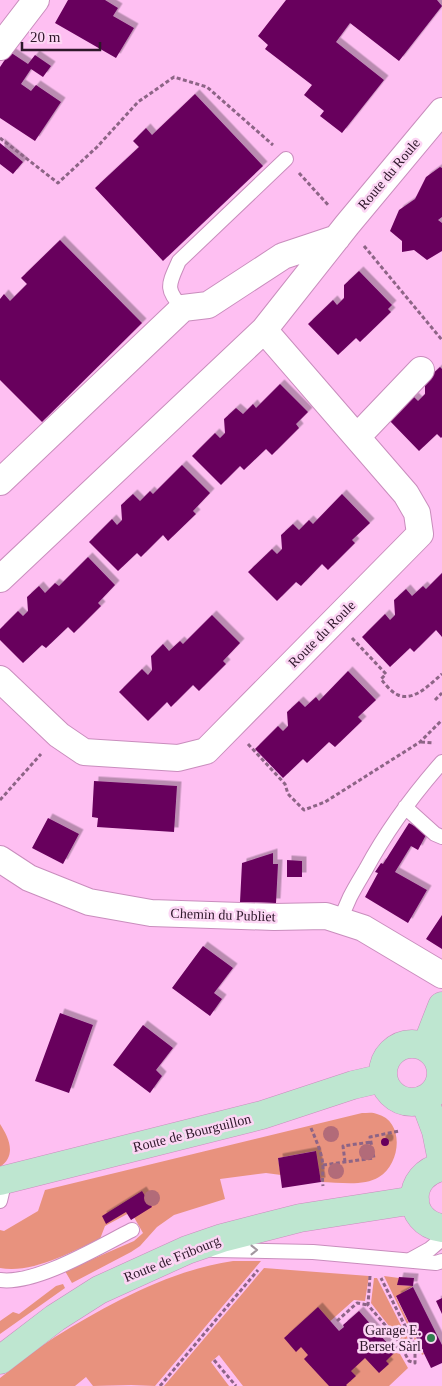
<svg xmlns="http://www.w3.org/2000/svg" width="442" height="1386" viewBox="0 0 442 1386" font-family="Georgia,serif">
<defs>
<filter id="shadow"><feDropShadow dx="4.5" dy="-4.5" stdDeviation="0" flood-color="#0004"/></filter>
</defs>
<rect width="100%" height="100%" fill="#febff2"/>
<!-- green -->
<path fill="#e8927e" d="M362 1113C367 1113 373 1112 377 1114 405 1121 401 1164 379 1177 363 1187 338 1182 321 1182L315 1151 278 1158 281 1175 266 1173 220 1179 225 1199 174 1215 157 1227 140 1246 131 1252 72 1283 65 1271 134 1241 143 1233 131 1212 105 1226 100 1239C71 1252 32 1274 0 1268V1230L4 1231 38 1211 45 1190Z
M0 1124C9 1138 17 1155 0 1167Z
M233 1261H261L155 1386 131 1385 93 1386 86 1377 75 1386H0V1378C18 1364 36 1349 55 1337 108 1304 171 1270 233 1261Z
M264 1268 369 1276 365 1301 354 1300 327 1324 343 1339 400 1354 408 1368 389 1386H243L219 1355 211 1362 229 1386H164Z
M384 1276 399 1278 398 1285 413 1286 396 1297 424 1354 422 1355Z
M374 1278H377L412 1347 407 1349 371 1303Z
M63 1284 65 1288 0 1334V1321L13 1312 19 1314 56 1286Z"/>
<!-- building -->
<path fill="#67005d" filter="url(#shadow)" d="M68 0H105L118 8 113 16 134 28 116 58 55 23Z
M286 0H437L442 6 399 61 350 23 336 42 384 80 342 133 320 116 324 111 304 95 312 85 265 49 268 45 258 36Z
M10 52 28 64 35 55 51 66 43 77 31 69 21 84 31 91 36 85 61 102 35 141 0 118V67Z
M195 94 263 166 163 261 95 188 139 147 133 141 146 128 152 135Z
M0 143 23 162 13 174 0 164Z
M440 167 442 168V217L438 220 442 223V251L427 260 414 250 402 252V241L390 231 399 210 415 199 426 177Z
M60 240 142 323 42 422 0 380V299L4 294 10 301 27 284 21 278Z
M359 271 392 305 388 309 391 312 360 342 356 338 338 355 308 324 333 300 337 305 344 298V285Z
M440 367 442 369V437L441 438 437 434 419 451 389 420 414 397 418 401 425 394V381Z
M280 384 308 412 296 424 299 428 272 455 266 449 244 470 240 466 221 485 192 456 215 433 220 438 225 433 224 419 236 408 243 414 253 404 256 408Z
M182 465 210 493 193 511 196 514 168 541 163 535 141 557 137 553 118 571 89 542 112 519 117 525 122 520 121 505 133 494 140 501 150 491 153 494Z
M342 494 370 523 352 540 355 543 328 570 322 564 301 586 296 582 277 601 248 572 272 549 277 554 282 549 281 535 293 524 299 530 309 520 313 524Z
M88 557 115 585 98 603 101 606 74 633 68 627 46 648 42 645 23 663 0 640V629L18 611 23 616 28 611 27 597 39 586 45 593 55 583 59 586Z
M442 573V637L436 630 414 652 410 648 390 667 362 637 385 614 390 620 395 615 394 600 406 589 412 596 423 586 426 589Z
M212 615 240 643 223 661 226 664 199 691 193 685 171 707 167 702 148 721 119 692 142 669 148 675 152 670 151 656 163 644 169 651 180 641 183 644Z
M348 671 376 700 358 717 362 721 335 747 329 742 307 763 303 759 283 778 255 749 278 726 283 731 288 726 287 712 299 701 305 707 316 697 319 701Z
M94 781 177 786 174 832 97 827 98 818 92 817Z
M48 818 79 834 63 864 32 848Z
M409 823 427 833 418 850 411 846 395 872 427 890 408 923 365 897 378 873 375 872 381 863 383 864Z
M273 853V864H278L276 903 240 902 242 863Z
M287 860 302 861V877H287Z
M442 915V949L426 939Z
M203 946 233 968 214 993 222 999 210 1016 172 988Z
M60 1013 93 1025 69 1093 35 1081Z
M143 1025 173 1048 156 1070 162 1076 150 1093 113 1065Z
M381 1142a4 4 0 1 1 8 0a4 4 0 1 1-8 0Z
M316 1151 321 1182 282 1188 278 1158Z
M142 1191 152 1207 131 1220 126 1212 106 1224 102 1216Z
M399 1277 414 1278 413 1286 397 1285Z
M413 1287 442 1345V1363L431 1368 396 1296Z
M442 1298V1314L436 1301Z
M318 1307 339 1331 344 1327 343 1325 359 1311 395 1352 386 1361 389 1364 379 1373 365 1358 351 1371 356 1376 346 1385 347 1386H329L304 1359 308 1355 301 1347 296 1352 284 1338Z"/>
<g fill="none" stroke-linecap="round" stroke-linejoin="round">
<defs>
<path id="lane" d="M183 308C164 289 169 284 179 261L286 159
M405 807 435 834 442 837
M341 921C346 901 356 886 366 869 387 830 413 795 442 762
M0 1201 5 1180
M213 1250 313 1252 436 1263 442 1261
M410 1260 430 1249 442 1239
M0 1280C36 1285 100 1246 132 1230"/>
<path id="street" d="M0 47 36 0
M357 437 421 370
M0 482 183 308 208 305 283 256 337 238
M0 579 264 330 347 225 442 111
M0 679 59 735 84 752 178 758 206 751 420 534 417 513 406 494 264 330
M0 859 29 878 89 902 151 913 274 917 326 916 363 928 442 975"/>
<path id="secondary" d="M383 1073a29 29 0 1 1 58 0a29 29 0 1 1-58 0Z
M426 1047 442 1006
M424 1099 436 1131 442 1161
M442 1167C406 1174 405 1222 442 1228
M0 1181 262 1115 353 1085 383 1078
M0 1360 55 1318 99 1290 187 1250 222 1238 300 1218 415 1200"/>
</defs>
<!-- lane casing -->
<use href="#lane" stroke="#c98dbd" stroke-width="16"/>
<!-- street casing -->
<use href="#street" stroke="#c98dbd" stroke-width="28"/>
<!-- secondary casing -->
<use href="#secondary" stroke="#c98dbd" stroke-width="29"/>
<!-- path -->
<path stroke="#8d6486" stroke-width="3" stroke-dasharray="4 2.5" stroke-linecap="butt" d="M0 138 58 183 97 147 138 102 174 77 207 87 273 145
M299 173 329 206
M364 246 442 340
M352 638 386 674 381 679C385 684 391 692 398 695 414 702 430 684 442 674
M435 700 442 693
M421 742 434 743
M248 744 285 784 288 794 304 810 325 802 420 742 442 720
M0 800 41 754
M311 1128C316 1140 322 1153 323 1166 323 1173 322 1179 323 1186
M345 1162 343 1146 371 1142
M323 1165 374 1158 370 1137 399 1131
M370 1276 368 1305 397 1339 409 1361 415 1363V1346L381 1278
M337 1321 357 1303 368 1305
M214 1360 236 1386
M160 1386 258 1270"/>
<!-- lane -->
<use href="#lane" stroke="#fff" stroke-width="14"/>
<!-- street -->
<use href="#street" stroke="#fff" stroke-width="26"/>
<!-- secondary -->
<use href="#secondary" stroke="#bee6d0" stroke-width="28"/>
</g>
<!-- trees -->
<g fill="#b26b79">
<circle cx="331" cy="1134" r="8"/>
<circle cx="367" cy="1152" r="8"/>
<circle cx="336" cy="1171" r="8"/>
<circle cx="152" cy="1198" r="8"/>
</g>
<!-- one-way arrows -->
<defs><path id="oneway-chevron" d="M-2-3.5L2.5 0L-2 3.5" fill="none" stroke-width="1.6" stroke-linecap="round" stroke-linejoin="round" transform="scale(1.25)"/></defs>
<use stroke="#a1979f" href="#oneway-chevron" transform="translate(254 1250)"/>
<!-- markers -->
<circle fill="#307f4e" stroke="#fcd6f4" stroke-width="2" cx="431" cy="1338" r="5"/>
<g text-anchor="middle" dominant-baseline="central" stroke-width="5" stroke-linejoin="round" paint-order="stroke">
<!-- street labels -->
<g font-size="14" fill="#2e172a" stroke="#fcd6f4">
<text transform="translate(389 174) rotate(-50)">Route du Roule</text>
<text transform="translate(322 634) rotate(-45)">Route du Roule</text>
<text transform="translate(223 915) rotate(2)">Chemin du Publiet</text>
<text transform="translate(192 1133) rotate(-14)">Route de Bourguillon</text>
<text transform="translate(172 1259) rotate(-22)">Route de Fribourg</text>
</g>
<!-- poi labels -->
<g font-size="14" fill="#2e172a" stroke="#fcd6f4" text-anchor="end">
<text x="421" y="1330">Garage E.<tspan x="421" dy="16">Berset Sàrl</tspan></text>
</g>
</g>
<!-- scale -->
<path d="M22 42v8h78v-8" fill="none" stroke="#2e172a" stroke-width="2.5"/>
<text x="30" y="42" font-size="15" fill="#2e172a" stroke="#fcd6f4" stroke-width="4" paint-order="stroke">20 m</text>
</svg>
